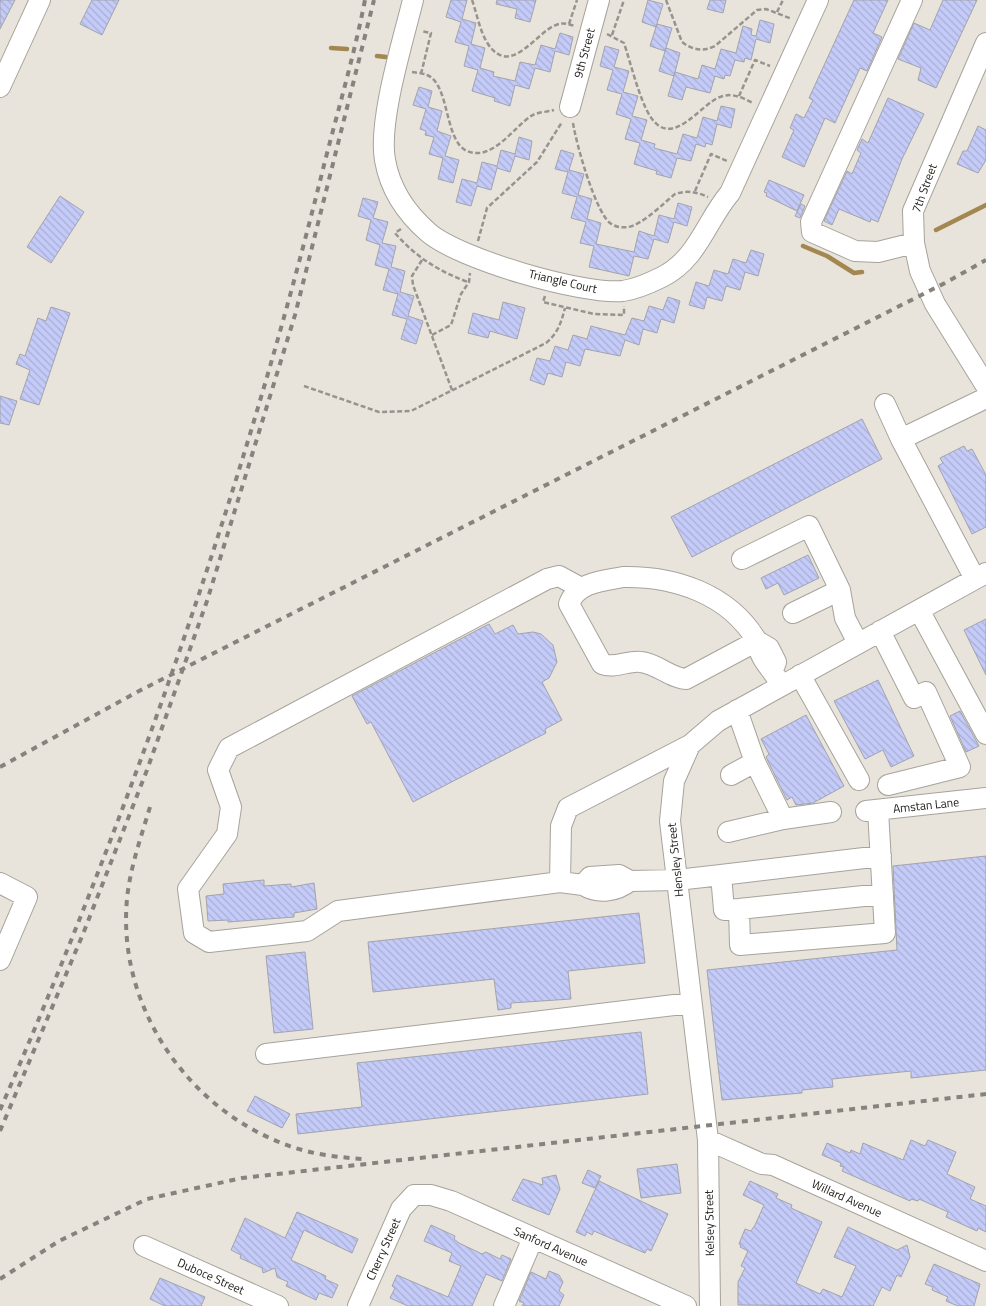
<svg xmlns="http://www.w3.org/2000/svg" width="986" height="1306" viewBox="0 0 986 1306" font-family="'Titillium Web',sans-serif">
<defs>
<pattern id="building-back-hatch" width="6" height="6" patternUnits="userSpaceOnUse" patternTransform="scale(1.25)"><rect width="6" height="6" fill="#c4cbf8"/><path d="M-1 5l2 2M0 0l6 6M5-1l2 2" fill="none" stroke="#a8aed4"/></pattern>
</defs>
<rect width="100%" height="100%" fill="#e8e4db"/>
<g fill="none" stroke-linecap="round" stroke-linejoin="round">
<!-- stream -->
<path stroke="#a28750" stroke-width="4.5" d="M331 48 347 49
M377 56 386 57
M936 230 986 205
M803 246 827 256 854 273 862 272"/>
</g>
<!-- building -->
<path fill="url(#building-back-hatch)" stroke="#a2a3ac" d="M0 0H15L0 29Z
M92 0H119L102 35 80 24Z
M451 0H467L462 19 476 23 471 44 485 48 480 68 494 72 493 76 515 81 520 62 535 65 541 45 555 49 560 33 573 37 569 55 555 51 550 72 535 68 529 89 515 85 510 106 494 101 495 98 472 91 478 70 464 66 469 46 455 42 461 22 446 17Z
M497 0H536L530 22 515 18 517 9 496 4Z
M648 0 663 4 656 27 642 22Z
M710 0H726L723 13 707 9Z
M854 0H888L873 33 882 37 867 71 860 68 835 123 825 118 804 167 782 157 794 130 790 128 796 114 804 118 813 100 809 98Z
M943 0H977L936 88 918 80 921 68 898 59 914 23 930 30Z
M760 20 774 24 770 43 756 39 751 60 745 58 744 62 735 60 730 76 725 75 724 79 715 76 710 93 686 87 682 100 668 96 675 72 698 79 702 65 715 69 721 49 736 53 743 26 752 29 751 35 756 36Z
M657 24 672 28 665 51 650 46Z
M605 46 619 50 614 67 629 71 623 92 638 96 632 116 647 120 641 140 655 144 654 148 677 154 683 134 697 138 703 117 717 121 721 106 735 109 731 128 717 124 712 145 706 143 705 147 696 144 691 161 677 158 671 178 656 174 657 171 634 164 640 143 625 139 631 119 616 114 622 94 607 90 613 70 600 66Z
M666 48 680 53 674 76 659 71Z
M419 87 432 91 428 107 442 111 437 131 451 136 445 156 459 160 453 183 438 179 443 158 429 154 434 137 425 135 426 131 420 129 426 109 413 105Z
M888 98 924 114 902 159 878 222 871 219 870 222 839 209 832 225 824 221 847 171 852 174 861 153 857 150 862 139 868 143Z
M978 126 986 130V160L978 173 957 164 963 151H967Z
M519 137 532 141 529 160 515 156 510 172 497 168 491 190 477 186 471 206 456 202 462 179 477 183 482 162 497 166 501 150 515 154Z
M561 150 574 154 569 170 584 174 578 195 592 199 587 219 601 223 596 244 634 252 639 231 654 236 659 215 674 219 678 203 692 207 687 226 674 222 668 243 654 239 648 259 634 256 629 276 589 267 594 246 580 243 586 222 571 218 577 197 562 193 568 172 555 169Z
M769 180 804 195 797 211 766 196 767 193 764 192Z
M60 196 84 212 51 263 27 247Z
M363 198 378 202 373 218 388 222 382 243 396 246 391 267 405 271 400 292 414 296 408 316 423 321 416 344 401 339 407 319 392 315 398 294 383 290 389 269 375 265 380 245 366 240 371 220 358 216Z
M801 204 805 206 800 218 795 216Z
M751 250 764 254 758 276 745 272 740 290 726 286 722 301 707 297 704 309 689 305 696 282 709 286 714 270 728 274 733 259 746 263Z
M668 297 680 301 674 323 661 319 657 333 643 329 639 345 625 340 620 356 585 349 580 366 566 362 562 377 548 373 544 385 530 380 537 358 550 361 555 346 568 350 573 335 587 339 591 326 625 335 632 318 644 321 649 306 663 310Z
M503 302 525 308 517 339 490 331 488 338 468 333 473 313 499 320Z
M51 307 70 313 39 405 20 399 30 370 16 364 20 354 25 356 38 318 46 321Z
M0 396 17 401 9 425 0 423Z
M862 419 882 459 692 557 671 517Z
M964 446 967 451 972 449 986 475V527L972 534 938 466 943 463 940 458Z
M808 555 819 578 784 595 778 583 766 589 761 578Z
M986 619V675L964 630Z
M489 624 495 634 513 625 518 634 533 632 541 634 553 645 557 662 549 678 542 682 562 720 545 729 546 733 413 802 371 722 367 724 352 696Z
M878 680 914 756 891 767 883 750 865 759 834 701Z
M960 711 979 746 966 752 950 716Z
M806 715 844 786 813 803 796 805 792 797 787 800 766 757 769 754 761 739Z
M986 856V1070L911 1078V1071L832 1079 833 1087 802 1090V1093L722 1100 707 970 897 950 893 866Z
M264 880V886L291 884V887L314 883 317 909 294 913V917L228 922V920L208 921 206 896 224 894 223 884Z
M639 913 645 963 568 971 571 999 511 1003V1008L498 1010 494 979 373 992 368 942Z
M305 952 313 1029 274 1033 266 956Z
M641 1032 648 1094 298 1134 296 1114 362 1107 357 1063Z
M255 1096 290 1114 282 1128 247 1111Z
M911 1140 925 1146 928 1140 956 1152 947 1174 975 1187 970 1199 986 1206V1232L978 1228 977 1231 946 1217 948 1212 919 1199 918 1201 911 1199 910 1201 842 1171 844 1167 840 1166 841 1163 822 1155 827 1143 850 1153 851 1150 860 1154 863 1143 903 1160Z
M677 1164 681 1193 641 1198 637 1169Z
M588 1170 601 1176 595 1188 582 1183Z
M556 1175 560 1189 549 1215 512 1200 523 1179 543 1185 542 1178Z
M599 1181 668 1214 651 1251 647 1249 645 1253 594 1231 592 1235 587 1232 585 1236 576 1232Z
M750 1181 778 1194 776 1198 792 1205 791 1208 822 1222 796 1283 820 1294 823 1289 842 1297 856 1266 834 1257 848 1227 897 1250 907 1245 910 1257 901 1277 897 1275 890 1291 882 1287 873 1306 738 1305V1282L745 1268 741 1266 748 1251 740 1247 741 1245 739 1244 745 1229 751 1231 755 1225 764 1205 743 1195Z
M297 1212 358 1239 352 1253 304 1230 291 1260 326 1276 325 1279 338 1285 332 1298 319 1293 316 1300 286 1286 288 1282 277 1277 275 1268 263 1273 262 1268 240 1258 241 1255 231 1250 245 1218 285 1238Z
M431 1225 455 1236 454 1239 459 1243 482 1254 486 1252 500 1259 502 1255 511 1259 502 1281 486 1274 472 1306H408L390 1298 395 1288 392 1286 397 1275 448 1297 461 1266 449 1261 452 1253 424 1241Z
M934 1264 980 1284 974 1306H958L946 1301 948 1297 932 1290 933 1287 925 1284Z
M549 1271 559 1275 563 1282 559 1291 564 1295 559 1306H522L524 1303 519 1301 531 1272 546 1279Z
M160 1278 205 1297 201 1306H165L150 1299Z"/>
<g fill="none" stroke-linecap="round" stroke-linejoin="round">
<defs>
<path id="minor" d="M413 0C403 41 378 121 385 160 390 189 407 214 429 233 460 259 582 295 623 291 636 289 650 283 662 277 698 259 706 221 730 193L818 0
M912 0 811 222 812 232 855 251 878 252 914 243
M986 43 913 211 914 243 920 271 935 304 986 386
M0 87 40 0
M570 107 599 0
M885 404 901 439
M742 559 809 526 840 590 845 618 858 643
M623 577C675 576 729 594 757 641L686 679C670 678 658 664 641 662 628 660 615 669 602 664L569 604C577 582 603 581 623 577Z
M975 579 901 439 986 398
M581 588 559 576 547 579 229 748 218 770 231 807 227 834 188 889 194 933 209 942 307 931 338 911 560 882 583 885
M919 610 986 734
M793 613 840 590
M880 631 914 698 926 692 960 767 888 785
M773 670 776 662 769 648 757 641C760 661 772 668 781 685
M800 675 859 780
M731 775 755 762
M878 810 885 933 740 945 739 909 724 910 721 875 881 856
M866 811 986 798
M783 819 831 812
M728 832 783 819 755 762 737 710
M630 881C616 892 598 894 583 885L590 877 619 875 630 881 677 880 721 875
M560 882 561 826 568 808 690 745
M0 883 27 897 0 960
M739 909 883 894
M266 1054 691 1003
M708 1140 762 1164 773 1165 986 1261
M144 1246 278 1306
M358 1306 401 1209 414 1195H431L451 1201 686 1306
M504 1306 533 1238
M710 1306 708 1140 670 821 674 781 690 745 718 721 986 573"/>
</defs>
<!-- minor casing -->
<use href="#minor" stroke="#a7a39b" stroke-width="22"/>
<!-- path -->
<path stroke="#97948e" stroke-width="2.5" stroke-dasharray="5 2.5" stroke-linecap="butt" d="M472 0C477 14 480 32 488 44 511 78 536 32 556 25 563 22 568 24 575 26
M666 0 682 42C692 50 703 52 715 46L757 10 766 9 792 19
M777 12 783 0
M569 24 577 0
M607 34 624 43C630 61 640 101 650 116 672 151 700 104 720 97 732 92 743 98 753 103
M612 35 624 0
M412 72C417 73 423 73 427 75 450 84 444 141 467 151 492 162 514 127 531 116 537 112 547 112 554 110
M421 74 431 33 421 31
M739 96 755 60 770 66
M573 123C576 143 595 211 610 223 615 227 622 228 628 227 642 225 664 203 675 194 687 190 697 192 708 197
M695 191 711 154 727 161
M401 229 395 233C416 257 438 271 468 282
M478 241 487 208 537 162 562 122
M422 260 412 276 413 285 452 390
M545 296 543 302 594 314 624 315V306
M432 335 451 325 461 294 469 282 470 273
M304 386 379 412 411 411 546 343C558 333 561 323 565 308"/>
<!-- minor -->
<use href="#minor" stroke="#fff" stroke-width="20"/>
<!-- rail -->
<path stroke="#86837d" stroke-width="4" stroke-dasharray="6 6" stroke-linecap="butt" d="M0 767 139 691 945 283 986 260
M150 807C141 837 130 868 127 899 117 1005 186 1107 284 1144 309 1154 336 1157 362 1159
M0 1110C133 804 244 489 324 165 338 110 354 56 365 0
M0 1131 83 934 147 770 207 601 295 315 374 0
M0 1279 59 1241 147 1199 242 1178 986 1094"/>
</g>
<g text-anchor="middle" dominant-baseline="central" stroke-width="5" stroke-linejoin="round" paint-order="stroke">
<!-- street labels -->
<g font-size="12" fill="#23211e" stroke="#fff">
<text transform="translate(584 53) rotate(-75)">9th Street</text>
<text transform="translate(924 188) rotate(-70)">7th Street</text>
<text transform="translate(563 281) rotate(13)">Triangle Court</text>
<text transform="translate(926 805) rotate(-6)">Amstan Lane</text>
<text transform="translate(675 860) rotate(-96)">Hensley Street</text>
<text transform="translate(847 1198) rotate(24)">Willard Avenue</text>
<text transform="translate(709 1223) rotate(-91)">Kelsey Street</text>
<text transform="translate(551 1246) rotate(24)">Sanford Avenue</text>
<text transform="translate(383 1249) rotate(-66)">Cherry Street</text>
<text transform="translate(211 1276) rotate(24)">Duboce Street</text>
</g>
</g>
</svg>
